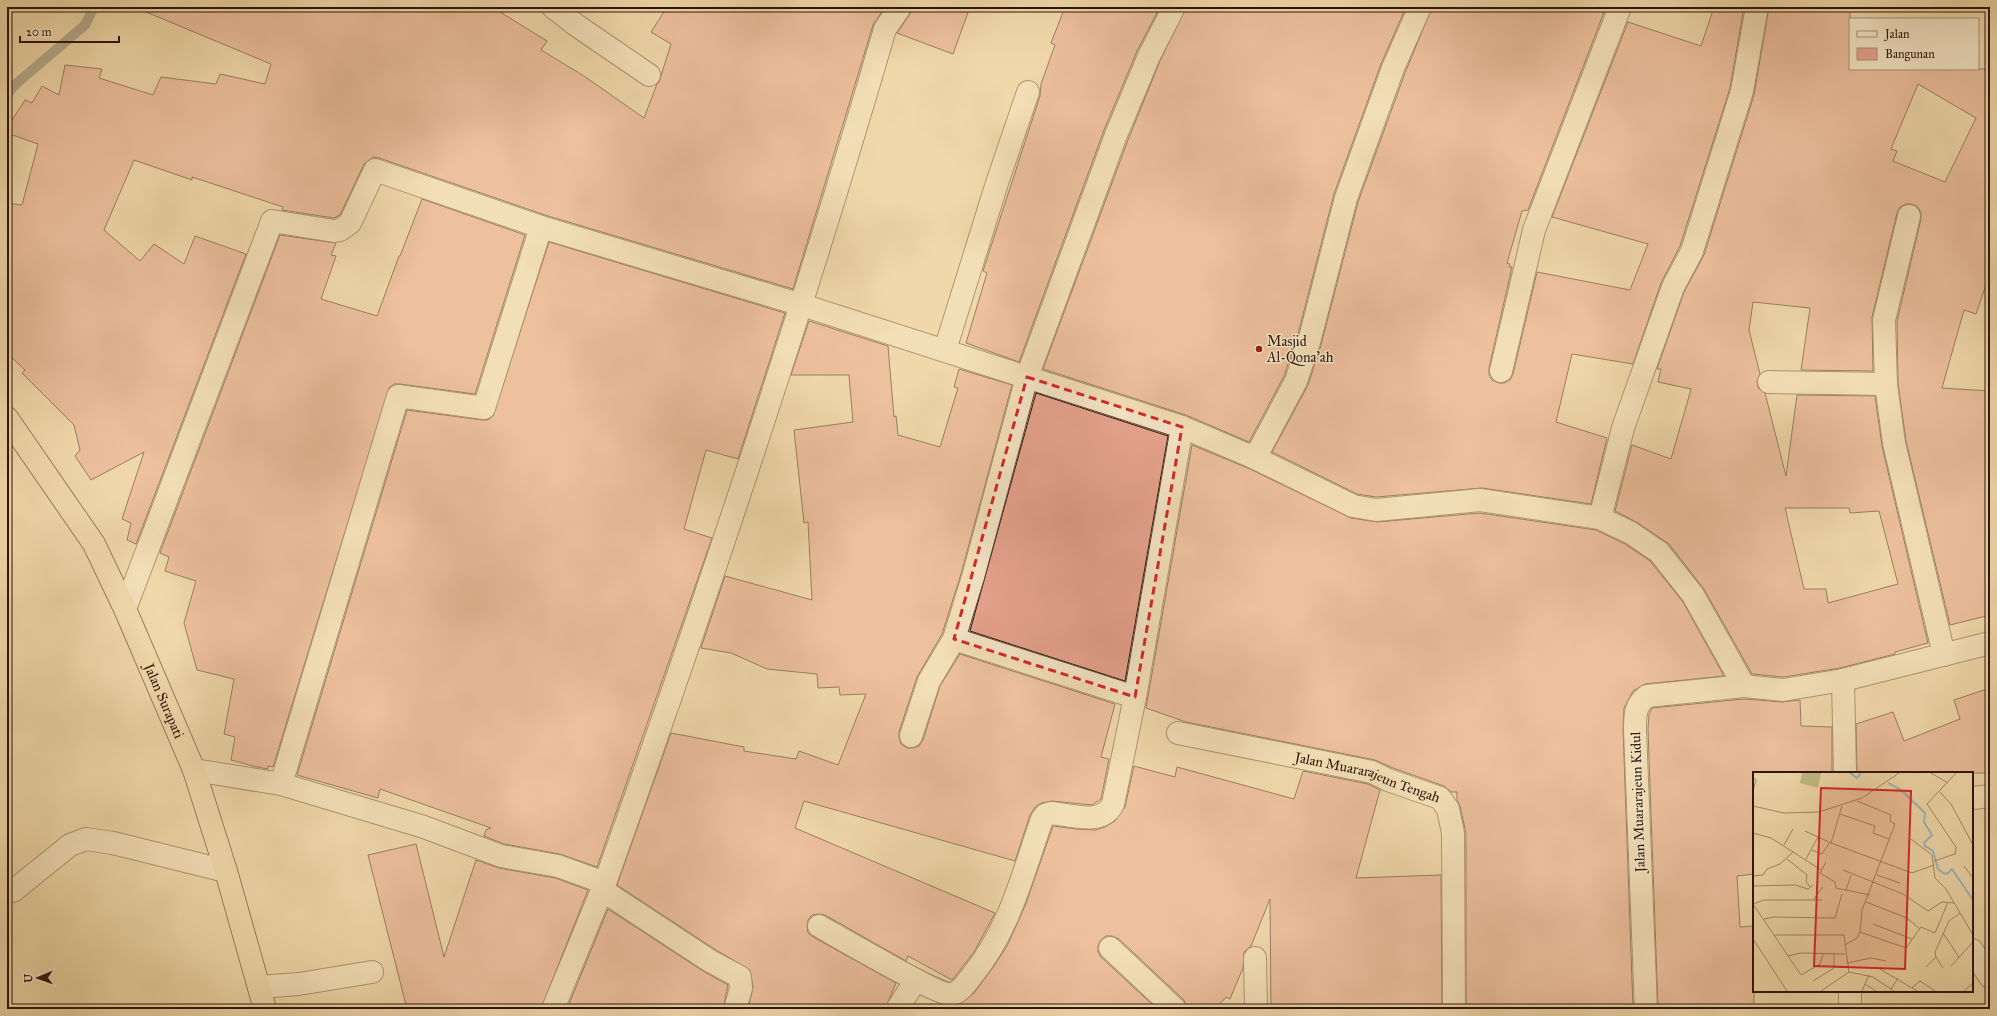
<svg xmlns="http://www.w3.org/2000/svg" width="1997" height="1016" viewBox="0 0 1997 1016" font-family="'IM FELL Great Primer',serif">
<rect width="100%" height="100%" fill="#f0d8aa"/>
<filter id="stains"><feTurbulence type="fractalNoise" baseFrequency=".005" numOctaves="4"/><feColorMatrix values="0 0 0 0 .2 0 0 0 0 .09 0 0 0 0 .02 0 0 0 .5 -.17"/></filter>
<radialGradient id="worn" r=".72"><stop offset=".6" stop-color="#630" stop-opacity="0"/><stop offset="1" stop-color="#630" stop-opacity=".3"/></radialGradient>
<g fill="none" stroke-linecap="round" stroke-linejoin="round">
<!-- stream -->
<path stroke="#71766f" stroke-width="10" d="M7 94 17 83 85 25 94 7"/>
</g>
<!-- building -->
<path fill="#e8a390" stroke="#2c1408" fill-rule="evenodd" d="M134 7H492L547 41 541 50 584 76 644 118 657 84 659 82 671 44 651 32 667 7H885L873 25 793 289 545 215 379 158 373 157 364 164 340 215 334 218 282 210 283 207 192 177V180L134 160 104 230 140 261 154 244 184 264 195 236 246 254 136 544 127 540 131 523 122 519 144 452 91 480 75 456 80 450 74 425 22 373 25 370 7 353V203L22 205 38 144 7 133V128L25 100 32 103 42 86 59 95 65 65 102 69 99 78 153 95 161 77 216 84 220 74 265 84 271 64Z
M912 7H970L953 54 897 33 910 14Z
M1065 7H1160L1137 51 1104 130 1019 362 966 343 987 273 983 271 1040 96 1041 84 1055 45 1051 43Z
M1186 7H1406L1381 64 1334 194 1297 338 1284 376 1249 442 1186 415 1043 369 1128 140 1160 61Z
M1432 7H1606L1528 210 1522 211 1507 263 1510 264 1509 267H1512L1489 368V374L1492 380 1499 383H1504L1510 380 1513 374 1537 272 1630 290 1648 244 1552 217 1628 22 1701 46 1714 7H1744L1730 88 1680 246 1661 283 1633 364 1572 354 1556 422 1607 438 1591 504 1482 488 1376 497 1357 494 1272 452 1308 385 1321 345 1358 202 1405 73Z
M1769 7H1850V69H1990V273L1976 314 1964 310 1942 388 1990 391V615L1950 625 1906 441 1898 383 1897 321 1921 219V213L1918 207 1912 204H1906L1900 207 1897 213 1872 317 1873 371 1801 370 1810 308 1753 302 1749 330 1760 374 1757 381 1758 388 1765 393 1786 476 1797 395 1875 396 1882 446 1928 643 1895 652V654L1840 668 1783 677 1752 674 1704 589 1669 544 1638 523 1615 511 1632 445 1671 459 1691 389 1658 382 1661 369H1657L1684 292 1704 255 1754 95ZM1918 84 1976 118 1945 182 1893 161 1897 151 1891 149ZM1785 508H1849L1850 513 1879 511 1898 584 1828 603 1826 589H1804Z
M422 199 525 235 475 394 400 384H394L389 388 273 767 268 766V769L257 767 231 760 235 737 224 734 234 679 197 670 184 623 196 581 165 571 169 557 160 553 280 235 336 243 331 255 336 256 321 299 377 316 399 256H400Z
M549 242 785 313 738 459 706 450 684 529 712 538 597 867 560 854 504 844 484 836 486 830 491 828 380 789 378 798 297 775 407 410 482 420H488L493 416Z
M809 321 888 346 894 417 896 416 898 435 940 447 958 388 954 387 959 369 1012 385 961 574 942 634 917 677 899 732V738L901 744 907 748H913L919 746 923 740 940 686 960 654 1115 704 1101 757 1109 759 1101 799 1092 805 1052 801 1041 803 1035 807 1030 815 1015 861 804 801 795 828 995 913 974 952 952 980 908 956 906 961 825 915 819 914 812 915 808 920 807 926 808 933 813 937 896 983 885 1009H748L753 987 750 970 716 950 617 885 671 733 744 747V751L796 759 799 751 838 765 866 694 840 695 839 687 818 688 817 674 767 669 731 653 701 648 725 576 812 600 808 522 804 523 794 430 853 422 849 375H791Z
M1036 393 1168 436 1125 681 970 631Z
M1192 445 1250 469 1351 518 1377 522 1480 513 1596 530 1625 544 1650 561 1683 602 1724 676 1645 684 1633 691 1624 708 1623 729 1633 1009H1466V833L1460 806 1457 800V792H1451L1444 786 1393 768 1375 760 1186 722 1146 708Z
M1990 688V773H1857L1856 724 1893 712 1904 741 1960 719 1954 700Z
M1744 699 1782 702 1800 700 1801 726 1832 727V773H1754V874L1737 876 1740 927 1754 926V1009H1658L1648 729 1649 714 1652 708Z
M1134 766 1175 777 1177 767 1294 799 1303 771 1368 784 1380 790 1356 878 1441 875 1442 1009H1271L1270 899 1251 946 1244 952 1243 968 1230 999 1226 997 1216 1009H1187L1184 1000 1119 939 1112 936H1106L1101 940 1098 946V952L1101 957 1157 1009H953L974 993 994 966 1007 946 1025 906 1053 826 1076 829 1095 830 1105 827 1115 821 1125 807Z
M416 844 444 957 476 860 499 868 555 878 588 890 541 1009H407L368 855Z
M608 909 703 971 728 985 723 1009H567Z"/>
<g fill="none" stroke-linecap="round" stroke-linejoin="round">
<defs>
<g id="minor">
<path d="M553 7 576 25 649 75"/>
<path d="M1909 216 1884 320 1886 384 1894 443 1944 655"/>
<path d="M945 350 997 183 1028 92"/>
<path d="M1501 371 1534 230 1620 7"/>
<path d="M1769 382 1886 384"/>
<path d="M1255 458 1296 381 1309 342 1346 198 1393 68 1420 7"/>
<path d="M1600 518 1623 428 1673 287 1692 251 1742 91 1757 7"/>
<path d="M125 609 272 221 334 231 340 230 350 223 375 170 541 227 802 305 1182 427 1255 458 1353 506 1376 510 1480 500 1600 518 1631 533 1659 552 1693 595 1744 686"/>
<path d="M954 639 1135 697"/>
<path d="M1843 680 1845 773"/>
<path id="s1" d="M1178 733 1372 772 1388 780 1440 798 1448 809 1453 833 1454 1009"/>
<path d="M911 736 929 681 954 639 973 577 1027 377 1116 135 1149 56 1174 7"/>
<path d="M194 770 281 784 424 827 501 856 558 866 605 883C706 601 801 317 885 29L900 7"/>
<path d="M281 784 398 396 484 408 541 227"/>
<path d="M1972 798 1990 796"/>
<path d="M602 890 710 961 740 977 741 988 735 1009"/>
<path d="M7 891H13L70 845 86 839 113 843 226 871"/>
<path d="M819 926C837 936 939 996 951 994 960 993 966 983 971 977 1010 929 1022 876 1042 819L1045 815 1051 813C1072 815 1102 826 1113 804L1135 697 1182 427"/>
<path d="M1110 948 1175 1009"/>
<path d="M1972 950 1990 977"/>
<path d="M1255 958 1256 1009"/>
<path d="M259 987 299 984 372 972"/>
<path d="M553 1009 605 883"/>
<path d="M897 1009 916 980"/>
<path d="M1646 1009 1635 729C1635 715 1635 705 1647 696L1744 686 1783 690 1843 680 1990 643"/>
<path d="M1850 1009V991"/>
</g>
<g id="highway">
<path id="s2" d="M7 418 94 544 125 609 194 770 226 871 265 1009"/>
</g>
</defs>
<!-- minor casing -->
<use href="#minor" stroke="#5d4530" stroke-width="24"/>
<!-- highway casing -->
<use href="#highway" stroke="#2c1408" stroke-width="24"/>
<!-- minor -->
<use href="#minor" stroke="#f5e6c8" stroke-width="22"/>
<!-- highway -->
<use href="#highway" stroke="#f0d8aa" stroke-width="22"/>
</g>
<!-- marked area -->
<path d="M0 0H1997V1016H0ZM1027 377 1182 427 1135 697 954 639Z" fill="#f0d8aa" fill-opacity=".55" fill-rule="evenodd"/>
<path fill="none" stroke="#d62828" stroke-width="3" stroke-dasharray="8 5" stroke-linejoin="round" d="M1027 377 1182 427 1135 697 954 639Z"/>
<!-- markers -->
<circle fill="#8f2418" stroke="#f5e6c8" stroke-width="1.5" cx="1259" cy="349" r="4"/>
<g text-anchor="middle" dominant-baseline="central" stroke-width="3" stroke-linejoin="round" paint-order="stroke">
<!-- poi labels -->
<g font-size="14" fill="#2c1408" stroke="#f5e6c8" text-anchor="start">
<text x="1267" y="341">Masjid<tspan x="1267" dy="16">Al-Qona'ah</tspan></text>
</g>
<!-- street labels -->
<g font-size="14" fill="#2c1408" stroke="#f5e6c8">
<text stroke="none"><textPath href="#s2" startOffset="325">Jalan Surapati</textPath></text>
<text stroke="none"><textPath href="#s1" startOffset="195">Jalan Muararajeun Tengah</textPath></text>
<text transform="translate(1638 802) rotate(-92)">Jalan Muararajeun Kidul</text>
</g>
</g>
<!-- overview -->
<g transform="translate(1753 772)">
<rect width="220" height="220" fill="#f0d8aa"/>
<path d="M49 1H68L65 16 47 11Z" fill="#c0bc84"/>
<path fill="none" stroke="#9fb7b4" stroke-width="2" d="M97 1 104 6 108 1M135 11 147 17 172 41 171 50 179 63 171 71 172 74 180 79 185 97 190 101 194 102 199 97 220 128"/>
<path fill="none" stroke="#a28a69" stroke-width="1" d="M178 1 195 11M0 5 3 8 0 19M187 20 198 32 220 73M0 34 31 41 66 40 109 26 146 1M89 34 78 71 159 101 181 93M87 42 122 54 120 61 136 67M52 59 78 71M0 61 18 66 40 80 27 92 14 97 10 103 0 104M158 67 179 83 182 106 193 117 220 163M31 73 40 57M59 78 69 82 77 70M40 80 68 98M34 87 54 103 53 109 57 115M53 87 65 65M181 89 202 82 203 75 174 32 203 1M73 90 67 101 82 110 83 116 117 123M211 94 220 106M90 98 150 122 175 139 189 130 201 131M124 103 147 111M0 114 42 113 55 117 60 113M93 118 98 103M60 128 70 115M113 130 154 146 167 157M0 132 48 203 67 192 70 182M0 132 11 128H69M11 147 21 145 82 146 89 122M120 152 159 167M107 160 153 176 168 155 182 161 195 130M190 161 206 185M22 163H91L96 200M0 167 34 219M92 173 104 166 107 160 109 138 142 52 137 49 138 43 104 29M35 184 48 181 92 182M183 185 182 180 196 149 207 141M183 185 190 196M94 191 118 186 133 189M198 194 220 170M173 195 183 185M127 197 164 219M96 200 120 205 141 219M60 209 81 196V181M112 212 123 219M159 216 167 209 182 219M138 217 145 206M68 219 96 200M109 219 116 203M211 219 220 211"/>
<path fill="#d62828" fill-opacity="0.15" stroke="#d62828" stroke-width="2" d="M68 16 158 19 152 197 61 194Z"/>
<rect width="220" height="220" fill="none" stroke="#2c1408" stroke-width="2"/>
</g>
<!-- margin -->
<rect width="1997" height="1016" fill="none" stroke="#f0d8aa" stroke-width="24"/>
<rect x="8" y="8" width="1981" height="1000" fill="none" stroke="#2c1408" stroke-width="2"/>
<rect x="12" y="12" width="1973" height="992" fill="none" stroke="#2c1408"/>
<!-- legend -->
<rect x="1849" y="18" width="130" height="52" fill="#f5e6c8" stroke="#a5927b"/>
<rect x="1857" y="31" width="20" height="6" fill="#f5e6c8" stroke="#a5927b"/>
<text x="1885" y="38" font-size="12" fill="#2c1408">Jalan</text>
<rect x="1857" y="48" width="20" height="12" fill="#e8a390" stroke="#a5927b"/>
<text x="1885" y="58" font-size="12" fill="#2c1408">Bangunan</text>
<!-- north arrow -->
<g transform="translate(38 978) rotate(268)" stroke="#f5e6c8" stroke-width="3" paint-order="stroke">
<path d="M0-3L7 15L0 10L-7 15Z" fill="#2c1408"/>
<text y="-6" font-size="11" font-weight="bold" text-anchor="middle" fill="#2c1408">U</text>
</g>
<!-- scale -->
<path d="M20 36v6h99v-6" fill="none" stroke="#2c1408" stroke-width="2"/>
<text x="26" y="36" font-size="12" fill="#2c1408" stroke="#f5e6c8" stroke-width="3" paint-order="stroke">20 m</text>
<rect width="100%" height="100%" filter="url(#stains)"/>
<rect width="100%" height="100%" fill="url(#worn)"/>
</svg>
